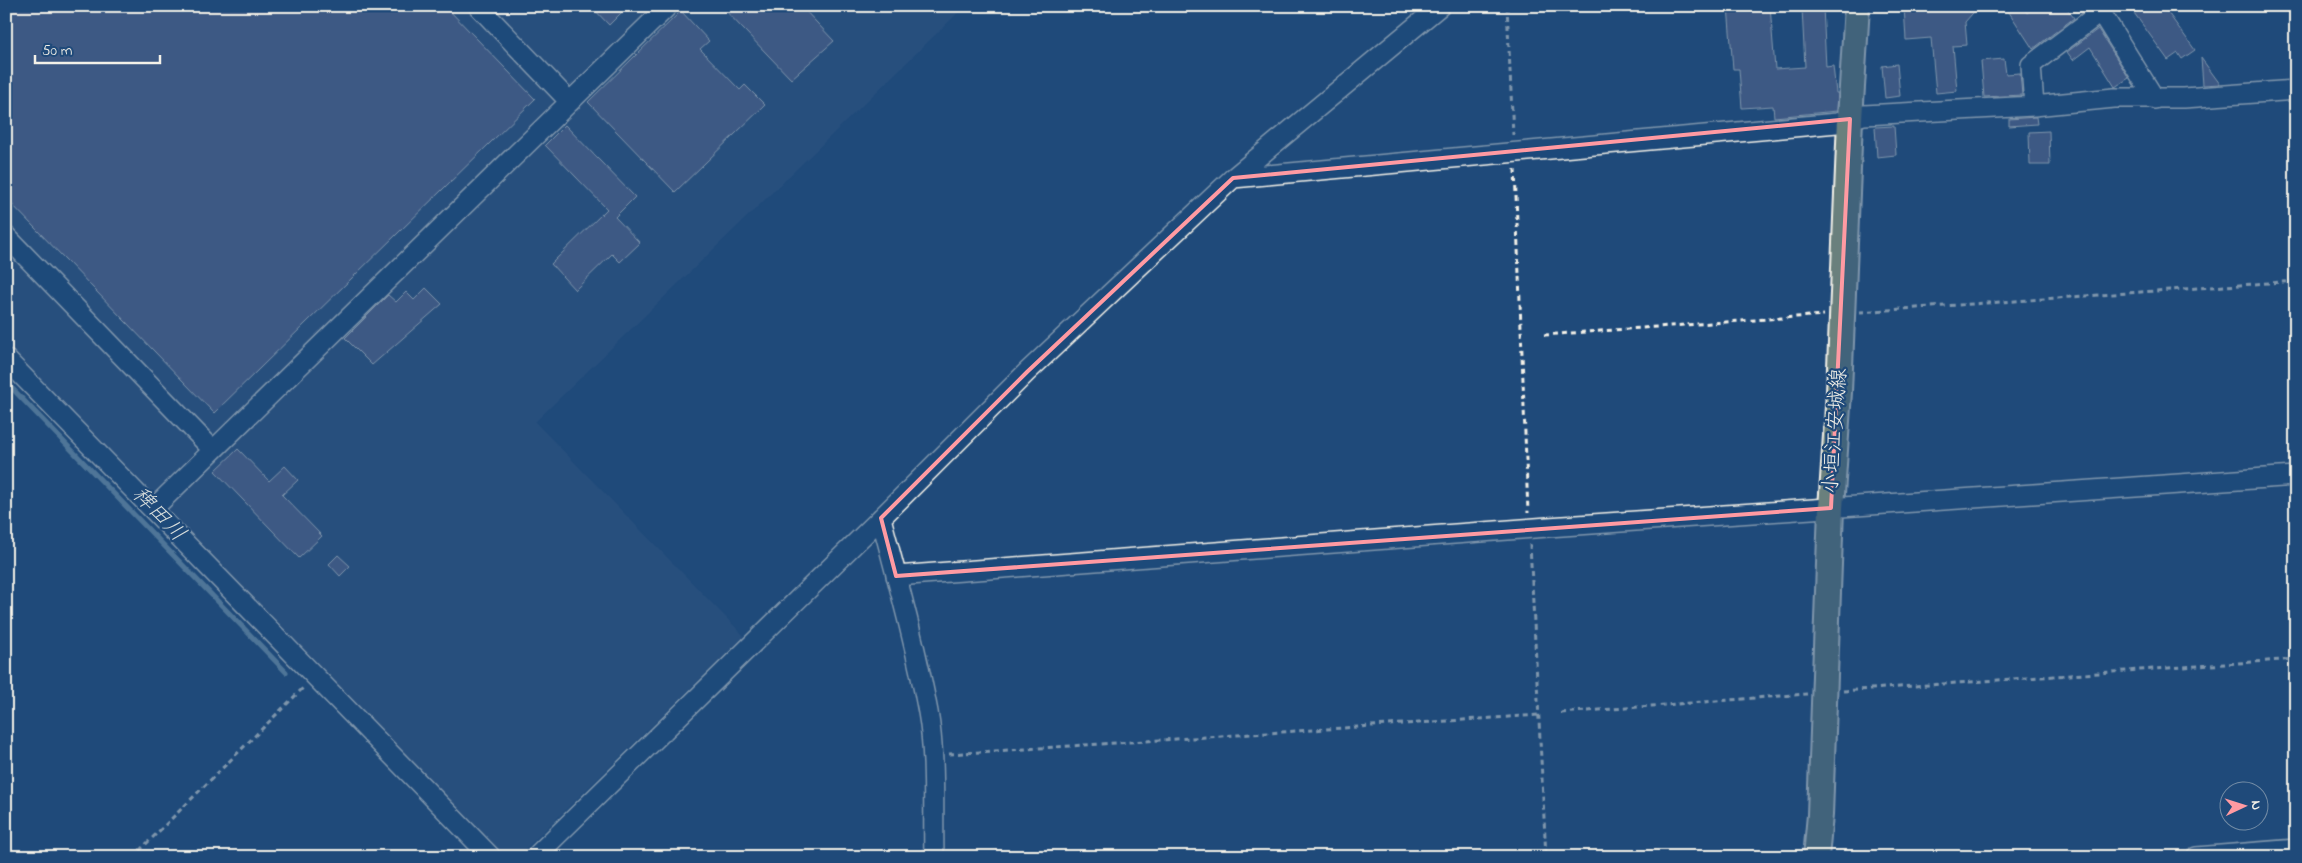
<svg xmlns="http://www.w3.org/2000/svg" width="2302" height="863" viewBox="0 0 2302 863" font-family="'Indie Flower','Klee One',sans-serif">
<rect width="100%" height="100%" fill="#1f4a7a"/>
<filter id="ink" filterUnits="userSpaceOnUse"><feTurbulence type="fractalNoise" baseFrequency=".02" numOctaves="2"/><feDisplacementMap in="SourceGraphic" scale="10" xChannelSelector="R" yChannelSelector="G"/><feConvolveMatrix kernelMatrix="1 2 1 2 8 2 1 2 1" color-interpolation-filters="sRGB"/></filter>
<g filter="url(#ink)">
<!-- built -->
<path fill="#335481" d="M6 6H965L535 422 744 636 517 857 505 856 318 666 6 344Z"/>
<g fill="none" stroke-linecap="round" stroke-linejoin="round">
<!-- stream -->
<path stroke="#89a9bc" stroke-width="5" d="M6 382 286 672"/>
</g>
<!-- building -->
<path fill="#636b91" stroke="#f4f1e8" d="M6 6H445L535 99 214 413 6 198Z
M591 6H628L609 25Z
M721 6H801L834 41 791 79Z
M1728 6H1770L1775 69 1805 67 1802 8 1823 7 1826 67 1833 66 1836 93H1838L1837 111 1774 117 1773 106 1742 108 1739 69H1733Z
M1904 6H1979L1965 22 1967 45 1953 46 1957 91 1936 93 1931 38 1906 40Z
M2005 6H2022L2027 13 2036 6H2065L2074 18 2033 49Z
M2129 6H2163L2195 50 2182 59 2178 53 2168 60Z
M681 11 709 41 700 49 740 90 745 85 765 105 675 192 588 102Z
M2098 29 2129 78 2115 87 2090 47 2073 60 2067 52Z
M2201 58 2220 84 2203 85Z
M2004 59 2006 74 2020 73 2022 95 1984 97 1981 61Z
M1897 64 1900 96 1885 98 1882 66Z
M2036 117 2037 124 2009 126V119Z
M565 125 635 197 615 217 640 243 620 262 612 254 575 290 551 264 607 209 545 145Z
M1894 126 1896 155 1877 157 1875 127Z
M2049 131 2050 165H2030L2029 132Z
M426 288 442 304 372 365 345 338 388 295 396 302 406 292 414 300Z
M238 449 269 481 285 466 298 480 282 495 322 536 299 558 215 471Z
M338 555 350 566 340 576 329 564Z"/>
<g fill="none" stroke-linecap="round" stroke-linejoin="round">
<defs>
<path id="minor" d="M478 6 570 102
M2097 6 2155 99
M2034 106 2031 65 2101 12
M1233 178 1837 123 1864 115 2034 106 2114 98H2184L2296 90
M6 236 213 450
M6 359 491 857
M153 509 668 6
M881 518C898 582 916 647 928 712 936 756 933 811 934 857
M896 576 1548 527 2296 476
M535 857 881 518 1027 372 1233 178 1440 6
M2196 857 2296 849"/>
<path id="major" d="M1816 857 1820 815 1831 508 1839 392 1850 119 1857 6"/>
</defs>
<!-- minor casing -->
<use href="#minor" stroke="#f4f1e8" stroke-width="22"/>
<!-- major casing -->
<use href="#major" stroke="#f4f1e8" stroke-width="28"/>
<!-- path -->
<path stroke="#f4f1e8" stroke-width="3" stroke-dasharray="5 4" stroke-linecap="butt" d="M1507 6 1513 135
M1515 169 1528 513
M1860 312 2296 281
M1544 335 1824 315
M1530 544 1546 857
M1843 691 2296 659
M1561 713 1807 694
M949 754 1539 715
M133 857 303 688"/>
<!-- minor -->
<use href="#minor" stroke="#1f4a7a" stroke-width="19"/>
<!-- major -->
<use href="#major" stroke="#6a807d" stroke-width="24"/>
</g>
</g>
<!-- marked area -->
<path d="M0 0H2302V863H0ZM1850 119 1831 508 896 576 881 518 1027 372 1233 178Z" fill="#1f4a7a" fill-opacity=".55" fill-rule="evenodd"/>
<path fill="none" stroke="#ff9aa2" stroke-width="4" stroke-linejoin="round" d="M1850 119 1831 508 896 576 881 518 1027 372 1233 178Z"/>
<g text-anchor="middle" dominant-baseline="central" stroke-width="4.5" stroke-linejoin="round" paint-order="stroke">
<!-- street labels -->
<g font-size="21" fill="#f4f1e8" stroke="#1f4a7a">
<text transform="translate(1836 431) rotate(-86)">小垣江安城線</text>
</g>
<!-- water labels -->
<g font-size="22" font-style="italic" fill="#d9dfdd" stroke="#1f4a7a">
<text transform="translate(158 515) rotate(46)">稗田川</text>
</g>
</g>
<!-- margin -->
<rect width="2302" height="863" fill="none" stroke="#1f4a7a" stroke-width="25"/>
<rect x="12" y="12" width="2277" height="838" fill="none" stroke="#f4f1e8" stroke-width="2" filter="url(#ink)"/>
<!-- north arrow -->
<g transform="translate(2244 806) rotate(86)"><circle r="24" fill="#1f4a7a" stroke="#748da6"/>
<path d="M0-4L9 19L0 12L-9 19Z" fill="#ff9aa2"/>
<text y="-8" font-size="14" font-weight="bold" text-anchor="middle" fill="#f4f1e8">N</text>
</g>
<!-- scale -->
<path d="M35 55v8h125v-8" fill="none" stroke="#f4f1e8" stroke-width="2.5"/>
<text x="42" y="55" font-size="15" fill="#f4f1e8" stroke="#1f4a7a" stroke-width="4" paint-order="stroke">50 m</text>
</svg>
